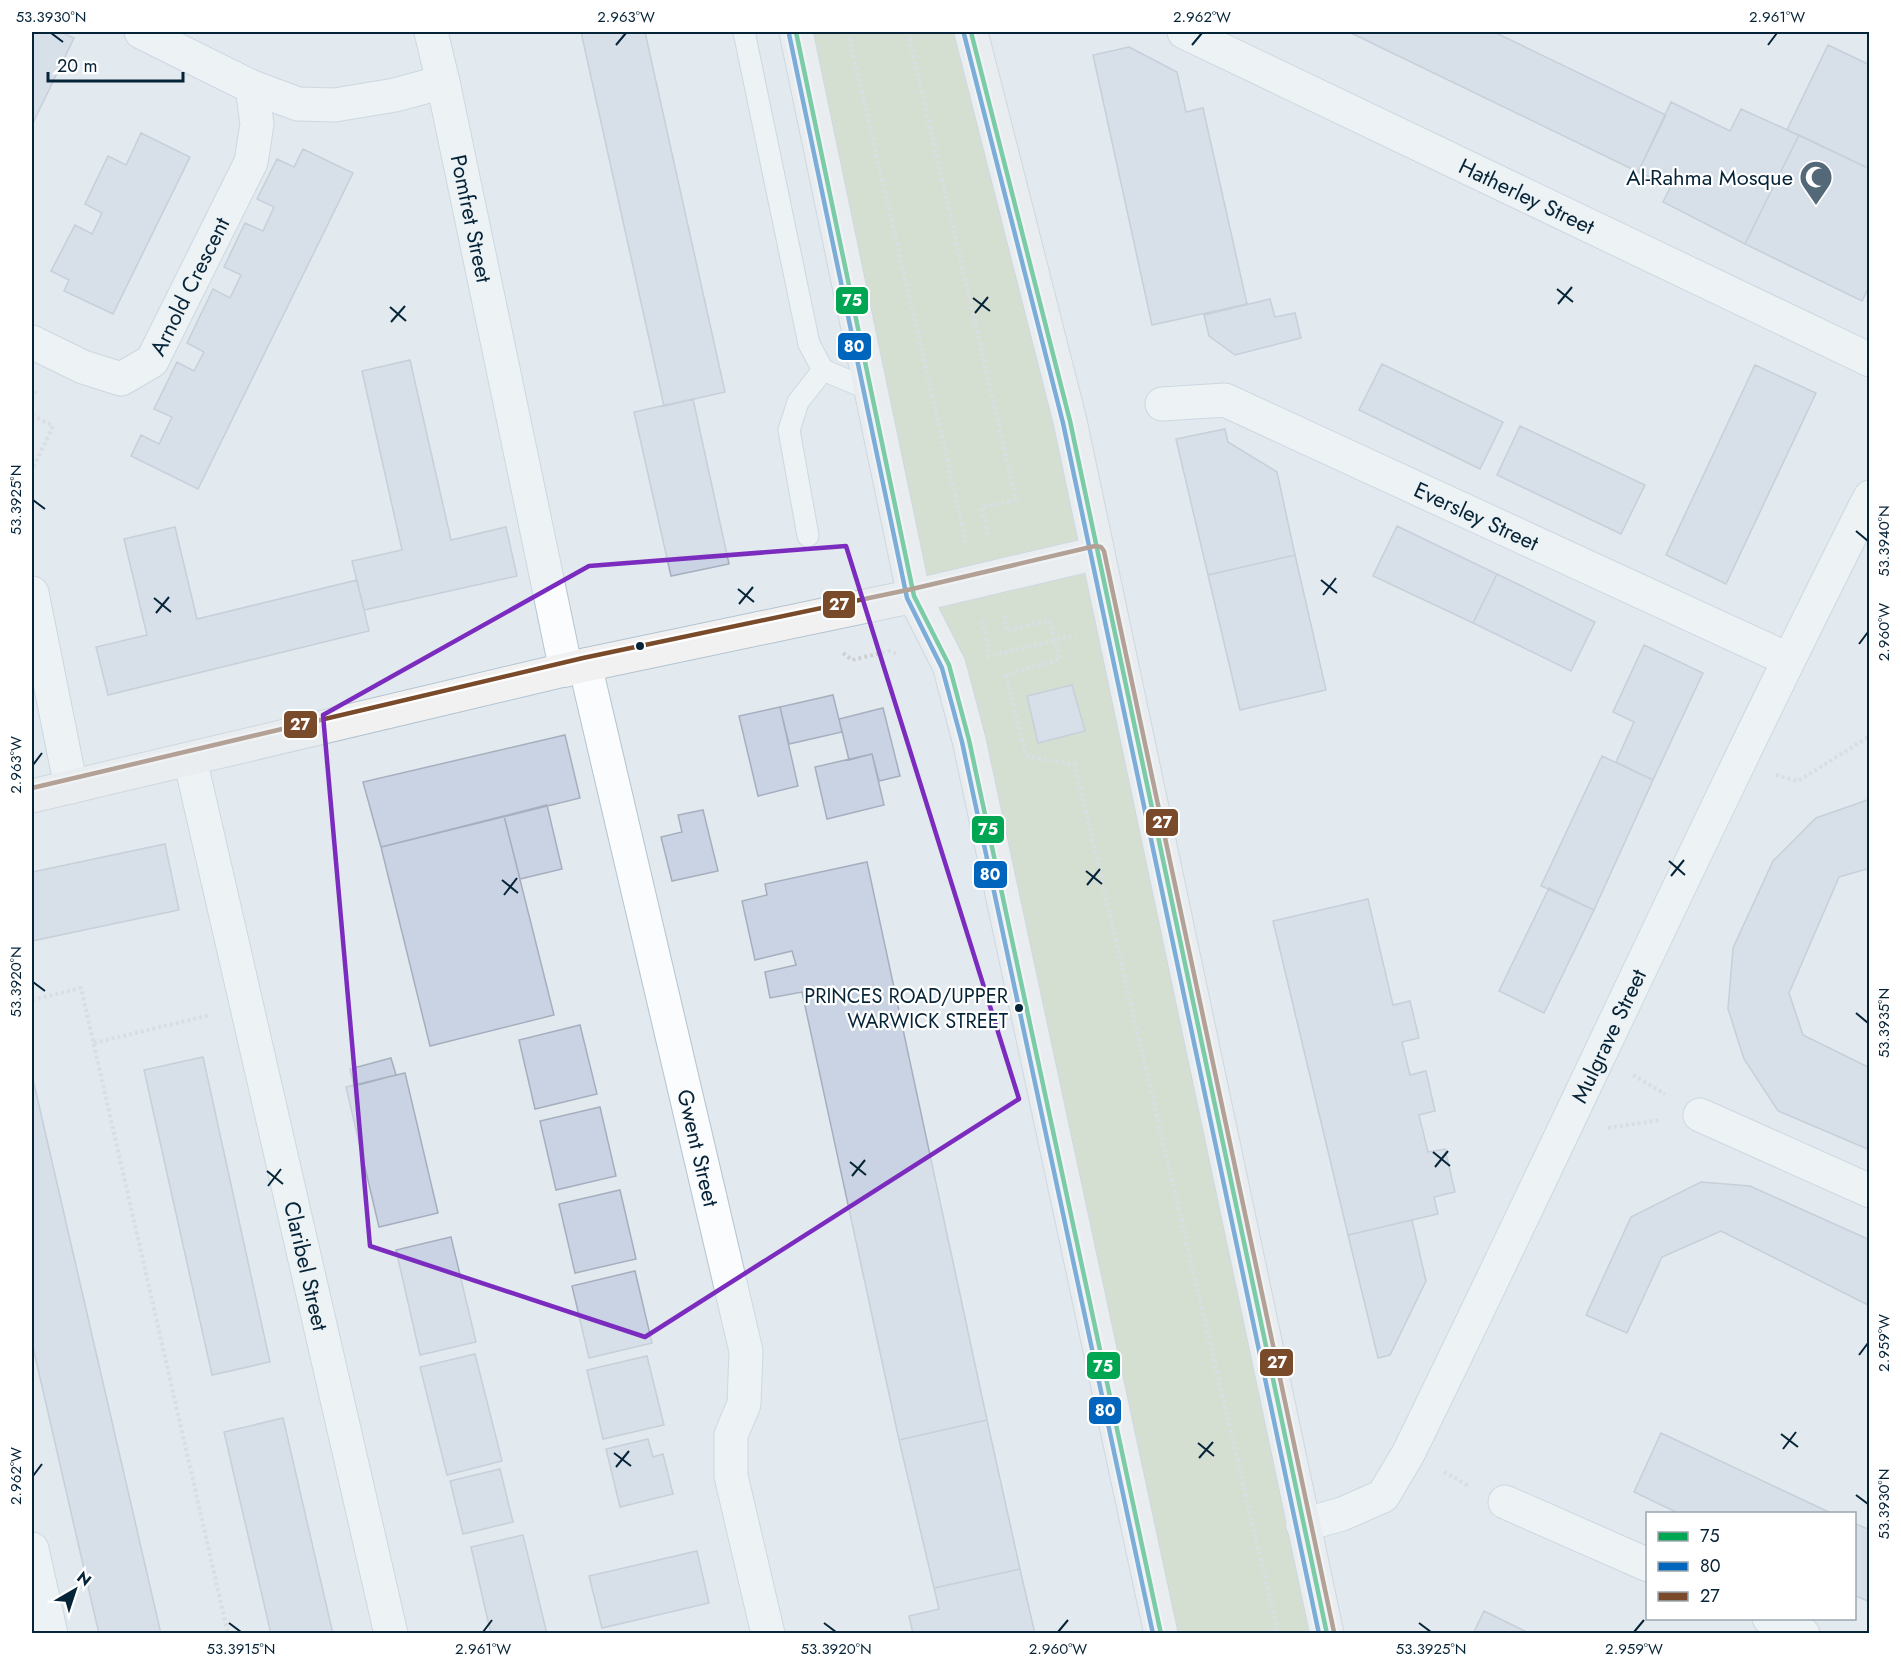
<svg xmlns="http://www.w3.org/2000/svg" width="1901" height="1665" viewBox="0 0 1901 1665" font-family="Jost,sans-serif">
<rect width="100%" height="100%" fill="#e2e9ef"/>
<!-- green -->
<path fill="#c4d3b0" d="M796 32H971L1327 1633H1161L969 740 914 596Z"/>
<!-- building -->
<path fill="#c9d3e3" stroke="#a6afbe" stroke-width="1.5" d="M32 32H61L74 38 32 125Z
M581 32H645L725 392 664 406Z
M1349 32H1494L1666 115 1638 172Z
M1828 45 1870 65V169L1787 130Z
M1129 47 1177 72 1186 112 1203 108 1247 304 1152 325 1093 55Z
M1671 102 1730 131 1741 109 1799 135 1745 244 1663 202 1671 186 1638 172Z
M141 133 190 157 113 314 64 291 69 280 51 271 75 225 92 234 102 213 85 204 108 156 126 165Z
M1799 135 1870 169V285L1862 301 1745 244Z
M303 149 353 173 198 489 131 456 141 435 159 444 172 417 154 409 177 362 194 371 204 352 187 343 213 289 230 298 241 275 224 267 245 223 263 231 274 207 257 199 277 159 294 167Z
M1270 299 1275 317 1295 313 1301 338 1235 355 1209 336 1204 315Z
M410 360 451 540 506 527 517 576 364 610 352 561 402 550 362 371Z
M1382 364 1503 422 1480 469 1359 410Z
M1755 365 1816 393 1726 584 1666 555Z
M693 399 729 564 671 576 634 412Z
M1520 426 1645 485 1621 534 1497 475Z
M1225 429 1228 442 1277 472 1295 555 1208 575 1176 439Z
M1397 526 1497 574 1473 623 1373 576Z
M175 527 197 619 357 580 369 631 108 695 96 647 147 635 124 539Z
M1295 555 1326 690 1240 710 1208 575Z
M1497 574 1595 622 1571 671 1473 623Z
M1644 645 1703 673 1653 780 1616 762 1634 722 1613 712Z
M1072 685 1085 731 1038 743 1027 696Z
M833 695 842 732 789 744 780 707Z
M780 707 798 786 758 796 739 716Z
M883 708 900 776 879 781 872 754 849 760 839 719Z
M565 735 580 798 381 847 363 782Z
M872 754 884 805 827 819 815 767Z
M1602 756 1653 780 1594 910 1541 886Z
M1870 799V868L1839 877 1789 993 1803 1035 1870 1068V1150L1778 1111 1744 1059 1728 1009 1733 948 1773 861 1816 818Z
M547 805 562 869 520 879 504 816Z
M703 810 718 871 672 881 661 837 682 832 678 815Z
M504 816 554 1015 430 1046 381 847Z
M165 844 179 910 32 941V872Z
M867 862 987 1420 899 1440 802 992 770 998 765 972 796 965 792 951 755 960 742 901 767 895 765 884Z
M1549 888 1594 910 1544 1013 1499 991Z
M1368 899 1393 1005 1410 1001 1419 1038 1402 1042 1410 1075 1426 1071 1435 1111 1419 1115 1428 1152 1445 1149 1455 1192 1434 1197 1438 1214 1348 1235 1273 921Z
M580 1025 597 1094 535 1109 519 1040Z
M203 1057 270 1362 212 1375 144 1070Z
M391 1058 396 1075 354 1086 350 1069Z
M405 1073 438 1213 379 1227 346 1087Z
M32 1075 161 1634H99L32 1343Z
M600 1107 616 1176 556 1190 540 1121Z
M1701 1182 1750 1186 1870 1240V1306L1721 1231 1662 1257 1627 1333 1586 1315 1631 1217Z
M620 1190 636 1259 575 1273 559 1204Z
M1412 1220 1426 1281 1390 1355 1378 1358 1348 1235Z
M451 1237 476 1342 420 1355 396 1250Z
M635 1271 652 1343 589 1358 572 1286Z
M475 1354 502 1461 447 1475 420 1367Z
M647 1356 664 1425 603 1439 587 1370Z
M283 1418 333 1634H271L224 1432Z
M987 1420 1020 1569 934 1588 899 1440Z
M1661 1433 1833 1514H1680L1634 1492Z
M648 1439 653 1457 663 1454 673 1494 620 1507 606 1449Z
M500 1469 513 1522 463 1534 450 1481Z
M1854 1523 1870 1530V1602L1854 1595Z
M523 1535 547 1634H491L471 1547Z
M697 1551 709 1603 602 1628 589 1576Z
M1020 1569 1035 1634H913L909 1616 939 1609 934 1588Z
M1484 1611 1531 1634H1473Z"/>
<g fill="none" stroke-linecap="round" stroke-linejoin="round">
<defs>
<path id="service" d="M744 32 809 344 823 370 873 391
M808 536 789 430 798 402 823 370"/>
<g id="minor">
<path id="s1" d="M141 32 252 87 298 104 335 105 395 95 443 82 566 670"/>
<path d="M431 32 443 82"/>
<path id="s2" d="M1184 32 1870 360"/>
<path id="s3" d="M32 342 83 367 121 379 152 361 251 162 257 124 252 87"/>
<path id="s4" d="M1162 404 1225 400 1787 659"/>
<path d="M32 593 71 787"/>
<path id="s5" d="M585 665 746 1351 744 1404 731 1435V1476L768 1634"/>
<path id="s6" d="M190 759 391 1634"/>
<path d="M1700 1115 1870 1191"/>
<path d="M1505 1502 1648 1565"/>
<path id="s7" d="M1303 1525 1342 1514 1383 1496 1408 1454C1564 1136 1710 813 1870 497"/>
<path d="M32 1549 51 1634"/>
<path d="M1769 1618 1803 1634"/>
</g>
<path id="secondary" d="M796 32 914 596 949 665 969 740 1161 1634
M971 32 1070 421 1327 1634
M32 796 585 665 914 596 1097 553"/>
</defs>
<!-- service casing -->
<use href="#service" stroke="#b3c4d0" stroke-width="23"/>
<!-- minor casing -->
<use href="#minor" stroke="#b3c4d0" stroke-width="35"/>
<!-- secondary casing -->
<use href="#secondary" stroke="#b3c4d0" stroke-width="35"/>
<!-- path -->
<path stroke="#ced1d4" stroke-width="4" stroke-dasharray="3 3" stroke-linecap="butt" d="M848 32 966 542
M908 32 1016 500 982 507 988 537
M32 399 37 389
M32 415 53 426 32 470
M1004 615 1007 631 1049 620 1060 659 1006 675 1026 756 1075 765 1278 1634
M982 620 989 651
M843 653 852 660 889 651 897 654
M987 657 1076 635
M1776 775 1798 781 1870 736
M32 1000 81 988 228 1634
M94 1043 210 1015
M1633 1075 1665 1094
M1608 1128 1660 1120
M1444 1472 1469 1486"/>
<!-- service -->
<use href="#service" stroke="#fbfcfd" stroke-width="21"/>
<!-- minor -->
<use href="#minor" stroke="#fbfcfd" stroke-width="33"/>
<!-- secondary -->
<use href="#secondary" stroke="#f2f1f2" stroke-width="33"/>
<defs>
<path id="bus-1" d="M796 32 914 596 949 665 969 740 1161 1634
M971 32 1070 421 1327 1634"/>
<path id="bus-2" d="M789 34 907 598 942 668 962 742 1153 1634
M964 34 1063 423 1319 1634"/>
<path id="bus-3" d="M32 788 583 658 912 589 1095 546 1101 547 1104 551 1334 1632"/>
</defs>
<!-- bus-1 casing -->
<use href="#bus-1" stroke="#fff" stroke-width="9"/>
<!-- bus-2 casing -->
<use href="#bus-2" stroke="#fff" stroke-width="9"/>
<!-- bus-3 casing -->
<use href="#bus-3" stroke="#fff" stroke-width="9"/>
<!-- bus-1 -->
<use href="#bus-1" stroke="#00a651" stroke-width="4.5"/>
<!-- bus-2 -->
<use href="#bus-2" stroke="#0065bd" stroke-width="4.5"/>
<!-- bus-3 -->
<use href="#bus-3" stroke="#7a4b2a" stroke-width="4.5"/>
</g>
<!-- marked area -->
<path d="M0 0H1901V1665H0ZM846 546 1019 1099 645 1337 370 1246 323 715 589 566Z" fill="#e2e9ef" fill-opacity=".55" fill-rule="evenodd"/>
<path fill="none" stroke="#7b2cbf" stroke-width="4.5" stroke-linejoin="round" d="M846 546 1019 1099 645 1337 370 1246 323 715 589 566Z"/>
<!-- ticks -->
<path fill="none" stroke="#062438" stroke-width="2" d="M51 33 63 42M616 45 626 33M1192 45 1202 33M1768 45 1777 33M1557 289 1573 302M973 298 990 311M1558 304 1572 287M390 307 406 321M975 313 988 297M391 322 405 306M33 500 45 509M1856 531 1868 541M1321 580 1337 593M738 589 754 602M1323 595 1336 578M154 598 171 612M739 604 753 587M156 613 169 597M1859 644 1868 632M33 765 42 753M1669 861 1685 875M1086 871 1102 884M1671 876 1684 860M502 880 518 893M1087 885 1100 869M504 895 517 878M33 982 45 991M1856 1013 1868 1023M1433 1152 1450 1166M850 1162 866 1175M1435 1167 1448 1151M267 1171 283 1184M852 1176 865 1160M268 1186 281 1169M1859 1355 1868 1343M1781 1434 1798 1447M1198 1443 1214 1456M1783 1449 1796 1432M614 1453 631 1466M1199 1458 1213 1442M616 1467 629 1451M33 1476 42 1464M1856 1495 1868 1504M229 1623 241 1632M824 1623 836 1632M1419 1623 1431 1632M483 1632 492 1620M1058 1632 1068 1620M1634 1632 1644 1620"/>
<!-- icons -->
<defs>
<symbol id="mosque-pin" viewBox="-11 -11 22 30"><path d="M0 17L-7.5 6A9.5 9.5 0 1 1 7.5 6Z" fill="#536978" stroke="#fff"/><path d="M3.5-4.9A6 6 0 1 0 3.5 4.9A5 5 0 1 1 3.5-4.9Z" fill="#fff"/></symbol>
</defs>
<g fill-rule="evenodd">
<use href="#mosque-pin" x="1797" y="158" width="38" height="52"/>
</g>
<!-- markers -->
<g fill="#062438" stroke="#fff" stroke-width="2">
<circle cx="640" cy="646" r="5"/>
<circle cx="1019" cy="1008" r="5"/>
</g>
<g text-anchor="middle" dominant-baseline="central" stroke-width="4.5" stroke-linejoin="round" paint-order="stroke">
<!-- bus labels -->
<g font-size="20" fill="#062438" stroke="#fff" text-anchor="end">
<text x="1008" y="996">PRINCES ROAD/UPPER<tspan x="1008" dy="25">WARWICK STREET</tspan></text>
</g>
<!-- poi labels -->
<g font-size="22" fill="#062438" stroke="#fff" text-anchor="end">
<text x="1793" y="177">Al-Rahma Mosque</text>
</g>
<!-- street labels -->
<g font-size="22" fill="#062438" stroke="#fff">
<text stroke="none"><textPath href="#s2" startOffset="380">Hatherley Street</textPath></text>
<text stroke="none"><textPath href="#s1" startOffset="460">Pomfret Street</textPath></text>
<text stroke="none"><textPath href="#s3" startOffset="216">Arnold Crescent</textPath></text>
<text stroke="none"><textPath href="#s4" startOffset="340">Eversley Street</textPath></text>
<text stroke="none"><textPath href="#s7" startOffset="598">Mulgrave Street</textPath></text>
<text stroke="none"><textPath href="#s5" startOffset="496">Gwent Street</textPath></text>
<text stroke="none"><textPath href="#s6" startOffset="520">Claribel Street</textPath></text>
</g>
</g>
<g stroke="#fff" stroke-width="2">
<rect x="835" y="286" width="34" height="29" rx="6" fill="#00a651"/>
<rect x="837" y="332" width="35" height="29" rx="6" fill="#0065bd"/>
<rect x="822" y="590" width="34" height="29" rx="6" fill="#7a4b2a"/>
<rect x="283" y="710" width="35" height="29" rx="6" fill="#7a4b2a"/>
<rect x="1145" y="808" width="34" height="29" rx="6" fill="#7a4b2a"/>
<rect x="971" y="815" width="34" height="29" rx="6" fill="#00a651"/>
<rect x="973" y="860" width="35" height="29" rx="6" fill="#0065bd"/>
<rect x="1259" y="1348" width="35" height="29" rx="6" fill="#7a4b2a"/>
<rect x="1086" y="1351" width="35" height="29" rx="6" fill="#00a651"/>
<rect x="1088" y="1396" width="34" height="29" rx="6" fill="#0065bd"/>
</g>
<g font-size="16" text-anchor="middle" font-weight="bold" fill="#fff">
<text x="852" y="306">75</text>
<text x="854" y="352">80</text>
<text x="839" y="610">27</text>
<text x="300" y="730">27</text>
<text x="1162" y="828">27</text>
<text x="988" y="835">75</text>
<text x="990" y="880">80</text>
<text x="1277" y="1368">27</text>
<text x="1103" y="1372">75</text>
<text x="1105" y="1416">80</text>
</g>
<!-- border -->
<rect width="1901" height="1665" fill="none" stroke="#ffffff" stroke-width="66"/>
<!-- legend -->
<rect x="1646" y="1512" width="210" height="108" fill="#ffffff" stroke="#9ba7af" stroke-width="1.5"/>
<rect x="1658" y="1532" width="30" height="9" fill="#00a651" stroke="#9ba7af" stroke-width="1.5"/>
<text x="1700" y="1542" font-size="18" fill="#062438">75</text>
<rect x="1658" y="1562" width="30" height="9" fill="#0065bd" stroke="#9ba7af" stroke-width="1.5"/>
<text x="1700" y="1572" font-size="18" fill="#062438">80</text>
<rect x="1658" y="1592" width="30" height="9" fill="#7a4b2a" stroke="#9ba7af" stroke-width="1.5"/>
<text x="1700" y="1602" font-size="18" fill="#062438">27</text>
<!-- north arrow -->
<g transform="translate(75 1590) rotate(39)" stroke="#ffffff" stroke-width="4.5" paint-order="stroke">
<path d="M0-4.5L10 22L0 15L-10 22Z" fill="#062438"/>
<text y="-9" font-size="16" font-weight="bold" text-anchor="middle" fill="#062438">N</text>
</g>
<!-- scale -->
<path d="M48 72v9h135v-9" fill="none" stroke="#062438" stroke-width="3"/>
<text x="57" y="72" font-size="18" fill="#062438" stroke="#ffffff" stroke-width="4.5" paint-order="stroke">20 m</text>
<rect x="33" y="33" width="1835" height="1599" fill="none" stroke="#062438" stroke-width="2"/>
<g font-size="15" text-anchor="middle" fill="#062438">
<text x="51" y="22">53.3930°N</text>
<text x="626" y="22">2.963°W</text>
<text x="1202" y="22">2.962°W</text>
<text x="1777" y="22">2.961°W</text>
<text transform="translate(16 500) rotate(-90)" y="5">53.3925°N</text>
<text transform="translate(1884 541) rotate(-90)" y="5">53.3940°N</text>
<text transform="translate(1884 632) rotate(-90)" y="5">2.960°W</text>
<text transform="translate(16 765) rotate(-90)" y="5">2.963°W</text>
<text transform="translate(16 982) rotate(-90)" y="5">53.3920°N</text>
<text transform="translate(1884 1023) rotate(-90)" y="5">53.3935°N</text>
<text transform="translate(1884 1343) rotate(-90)" y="5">2.959°W</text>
<text transform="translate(16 1476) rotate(-90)" y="5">2.962°W</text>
<text transform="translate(1884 1504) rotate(-90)" y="5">53.3930°N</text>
<text x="241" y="1654">53.3915°N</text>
<text x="483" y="1654">2.961°W</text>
<text x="836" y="1654">53.3920°N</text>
<text x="1058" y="1654">2.960°W</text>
<text x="1431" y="1654">53.3925°N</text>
<text x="1634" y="1654">2.959°W</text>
</g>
</svg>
